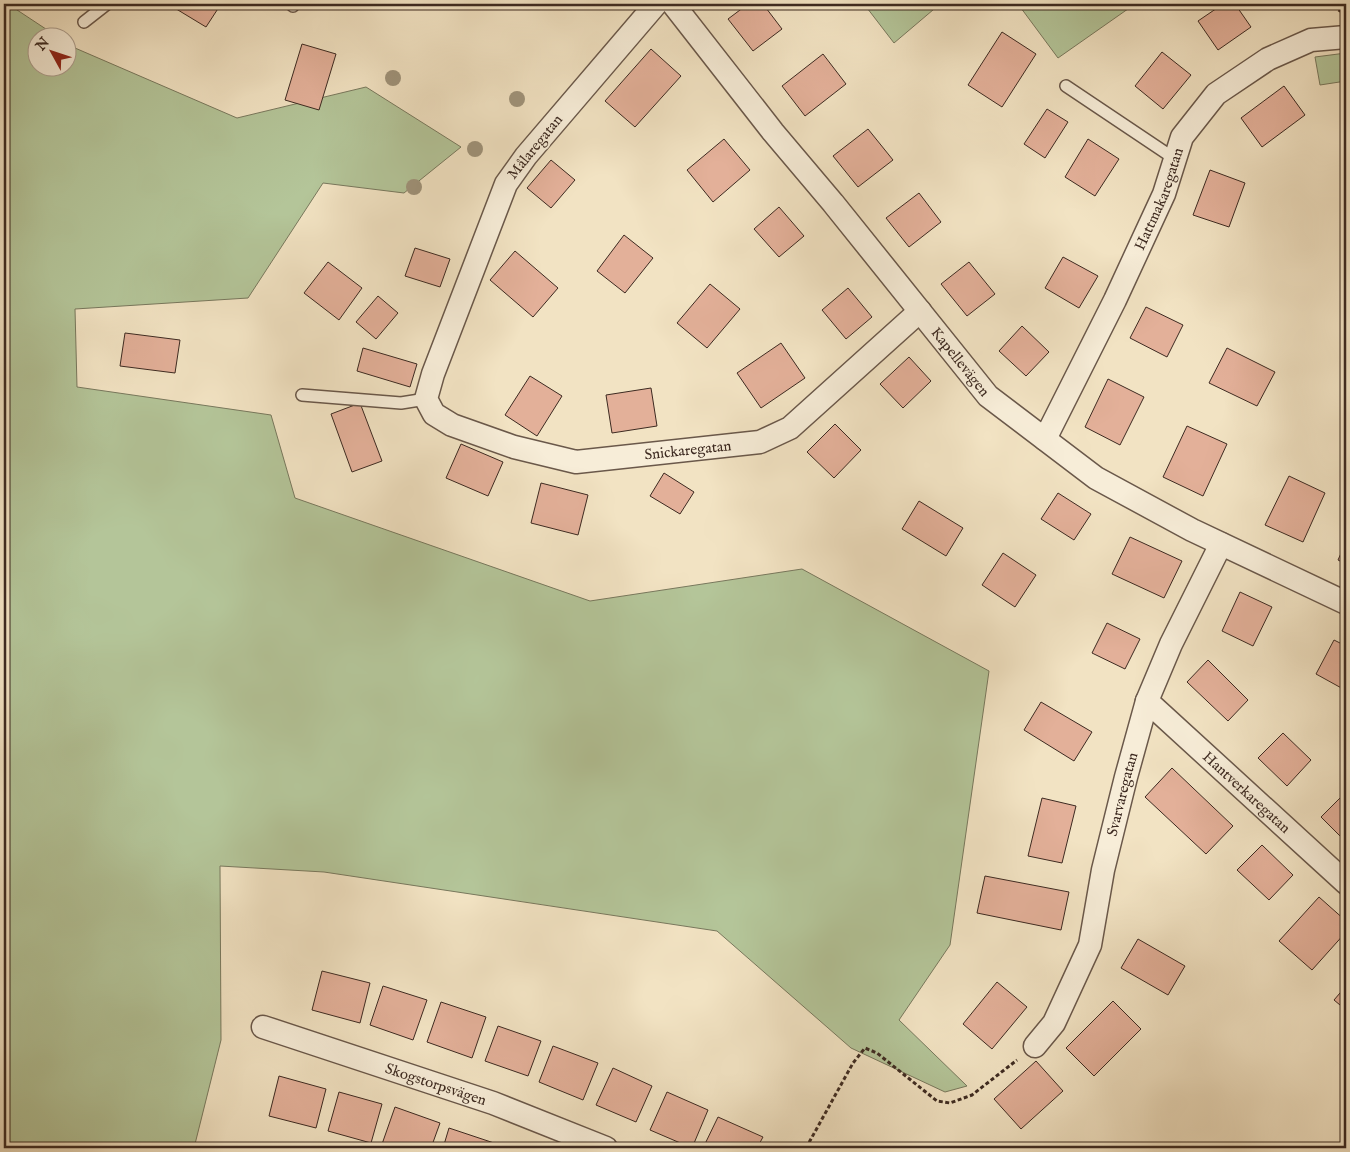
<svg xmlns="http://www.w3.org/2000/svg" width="1350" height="1152" viewBox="0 0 1350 1152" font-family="'IM FELL English',serif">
<rect width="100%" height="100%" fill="#f2e3c3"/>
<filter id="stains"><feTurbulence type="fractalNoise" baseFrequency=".004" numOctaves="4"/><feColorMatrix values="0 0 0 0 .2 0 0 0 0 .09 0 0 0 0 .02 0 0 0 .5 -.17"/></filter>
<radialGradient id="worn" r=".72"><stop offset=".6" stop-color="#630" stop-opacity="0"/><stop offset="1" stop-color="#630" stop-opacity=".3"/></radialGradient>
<!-- green -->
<path fill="#b4c599" stroke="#78785d" d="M4 4H8L58 37 38 38V68H68V44L75 48 237 118 366 87 461 147 404 193 323 183 248 298 75 309 77 387 271 415 295 498 590 601 802 569 989 671 950 945 899 1020 967 1086 945 1092 851 1048 717 931 324 872 220 866 221 1040 194 1148H4Z
M864 4H940L894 43Z
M1018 4H1135L1058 58Z
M1346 53V81L1320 85 1315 57Z"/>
<!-- building -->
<path fill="#e3b099" stroke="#3d2a21" d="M175 4H221L206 27 173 7Z
M748 4H763L782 29 753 51 728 19Z
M1223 4H1235L1251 27 1218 50 1198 21Z
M1002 32 1036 54 1002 107 968 85Z
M302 44 336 54 319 110 285 100Z
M651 49 681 76 635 127 605 101Z
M1162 52 1191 75 1163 109 1135 86Z
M823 54 846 84 805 116 782 86Z
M1284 86 1305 115 1262 147 1241 118Z
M1047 109 1068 122 1045 158 1024 144Z
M868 129 893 160 858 187 833 156Z
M724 139 750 170 713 202 687 170Z
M1088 139 1119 159 1095 196 1065 177Z
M551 160 575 180 551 208 527 188Z
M1210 170 1245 183 1229 227 1193 215Z
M919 193 941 222 909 247 886 218Z
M779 207 804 236 779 257 754 229Z
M624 235 653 258 625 293 597 271Z
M415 248 450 259 440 287 405 276Z
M515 251 558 288 533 317 490 280Z
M1063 257 1098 276 1079 308 1045 288Z
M328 262 362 288 339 320 304 293Z
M969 262 995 294 967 316 941 284Z
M710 284 740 309 707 348 677 323Z
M848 288 872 317 846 339 822 310Z
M378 296 398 313 376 339 356 322Z
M1146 307 1183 325 1167 357 1130 338Z
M1022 326 1049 352 1026 376 999 351Z
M125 333 180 340 175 373 120 366Z
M781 343 805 378 761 408 737 373Z
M363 348 417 364 410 387 357 371Z
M1227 348 1275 372 1257 406 1209 383Z
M909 357 931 381 903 408 880 384Z
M530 376 562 396 537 436 505 415Z
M1108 379 1144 397 1120 445 1085 427Z
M651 388 657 426 612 433 606 395Z
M360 403 382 461 352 472 331 414Z
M835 424 861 450 834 478 807 452Z
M1187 426 1227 444 1203 496 1163 477Z
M461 444 503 462 488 496 446 478Z
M664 473 694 492 680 514 650 496Z
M1289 476 1325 493 1303 542 1265 525Z
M541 483 588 495 578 535 531 523Z
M1058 493 1091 514 1074 540 1041 519Z
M919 501 963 528 946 556 902 529Z
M1130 537 1182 561 1164 598 1112 574Z
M1346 542V564L1338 560Z
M1003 553 1036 575 1015 607 982 585Z
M1240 592 1272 607 1253 646 1222 631Z
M1107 623 1140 639 1125 669 1092 653Z
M1334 640 1346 646 1345 690 1316 674Z
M1208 660 1248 700 1228 721 1187 682Z
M1041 702 1092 732 1074 761 1024 730Z
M1283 733 1311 760 1287 786 1258 758Z
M1172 768 1233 826 1206 854 1145 797Z
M1346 792V842L1321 817Z
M1042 798 1076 806 1062 863 1028 856Z
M1262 845 1293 875 1269 900 1237 870Z
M985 876 1069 892 1061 930 977 913Z
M1319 897 1346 921V932L1312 970 1279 941Z
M1138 939 1185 966 1168 995 1121 968Z
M322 971 370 983 360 1023 312 1010Z
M997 982 1027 1007 992 1049 963 1024Z
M383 986 427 1000 413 1040 370 1025Z
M1346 986V1010L1334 1000Z
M1113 1001 1141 1029 1094 1076 1066 1048Z
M441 1002 486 1017 472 1058 427 1042Z
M498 1026 541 1041 528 1076 485 1061Z
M553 1046 598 1063 583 1100 539 1082Z
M1036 1061 1063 1091 1021 1129 994 1099Z
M613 1068 652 1086 636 1122 596 1105Z
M279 1076 326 1089 316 1128 269 1116Z
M339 1092 382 1104 371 1143 328 1131Z
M667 1092 708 1110 692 1148 650 1130Z
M395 1107 440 1123 431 1148H386L381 1147Z
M718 1117 763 1137 757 1148H703Z
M449 1128 494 1143 492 1148H443Z"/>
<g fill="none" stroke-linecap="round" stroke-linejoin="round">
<defs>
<path id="service" d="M291 4 293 6
M84 22 107 4
M1066 86 1175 159
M302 395 401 403 426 399"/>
<g id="minor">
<path id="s1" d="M656 4 526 156 506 184 433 374 426 399 434 414 452 425 514 447 576 462 760 442 790 428 920 311"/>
<path id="s2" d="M673 4 773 132 833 203 988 396 1096 478 1192 530 1346 603"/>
<path id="s3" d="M1045 439 1115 300 1164 194 1182 137 1216 94 1268 59 1311 40 1346 37"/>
<path id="s4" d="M1147 701 1346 883"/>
<path id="s5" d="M263 1027 493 1103 606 1148"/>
<path id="s6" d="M1035 1046 1054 1023 1090 945 1103 870 1126 777 1147 701 1171 644 1221 544"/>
</g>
</defs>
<!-- service casing -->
<use href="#service" stroke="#6a584a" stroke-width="14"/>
<!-- minor casing -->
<use href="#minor" stroke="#6a584a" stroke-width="25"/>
<!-- path -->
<path stroke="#3d2a21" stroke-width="3" stroke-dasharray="4 2.5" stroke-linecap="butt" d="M1339 12 1344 4
M806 1148 853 1063 865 1048 877 1053 937 1101 950 1103 972 1095 1017 1060"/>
<!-- service -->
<use href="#service" stroke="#f7edd8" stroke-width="11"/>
<!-- minor -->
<use href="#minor" stroke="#f7edd8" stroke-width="22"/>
</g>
<!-- trees -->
<g fill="#9f937a">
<circle cx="393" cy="78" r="8"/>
<circle cx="517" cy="99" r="8"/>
<circle cx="475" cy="149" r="8"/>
<circle cx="414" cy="187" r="8"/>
</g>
<g text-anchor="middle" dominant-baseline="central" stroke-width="4" stroke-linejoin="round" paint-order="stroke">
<!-- street labels -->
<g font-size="15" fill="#3d2a21" stroke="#f7edd8">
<text transform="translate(535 147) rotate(-51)">Målaregatan</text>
<text stroke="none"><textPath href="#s3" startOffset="266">Hattmakaregatan</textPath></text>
<text stroke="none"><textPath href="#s2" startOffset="459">Kapellevägen</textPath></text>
<text stroke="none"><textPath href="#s1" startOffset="744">Snickaregatan</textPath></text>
<text stroke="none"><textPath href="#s4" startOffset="135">Hantverkaregatan</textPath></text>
<text stroke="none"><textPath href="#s6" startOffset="270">Svarvaregatan</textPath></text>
<text stroke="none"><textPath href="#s5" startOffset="182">Skogstorpsvägen</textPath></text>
</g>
</g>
<!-- margin -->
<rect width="1350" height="1152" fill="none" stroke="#f2e3c3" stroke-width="20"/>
<rect x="5" y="5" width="1340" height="1142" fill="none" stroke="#3d2a21" stroke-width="2.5"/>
<rect x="10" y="10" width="1330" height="1132" fill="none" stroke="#3d2a21"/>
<!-- north arrow -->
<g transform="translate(52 52) rotate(310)"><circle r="24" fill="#f7edd8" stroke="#ad9f8f"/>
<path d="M0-4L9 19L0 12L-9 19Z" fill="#8f2418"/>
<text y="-8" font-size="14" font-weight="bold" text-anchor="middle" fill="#3d2a21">N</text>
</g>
<rect width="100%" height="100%" filter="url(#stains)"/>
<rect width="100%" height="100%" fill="url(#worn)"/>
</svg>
